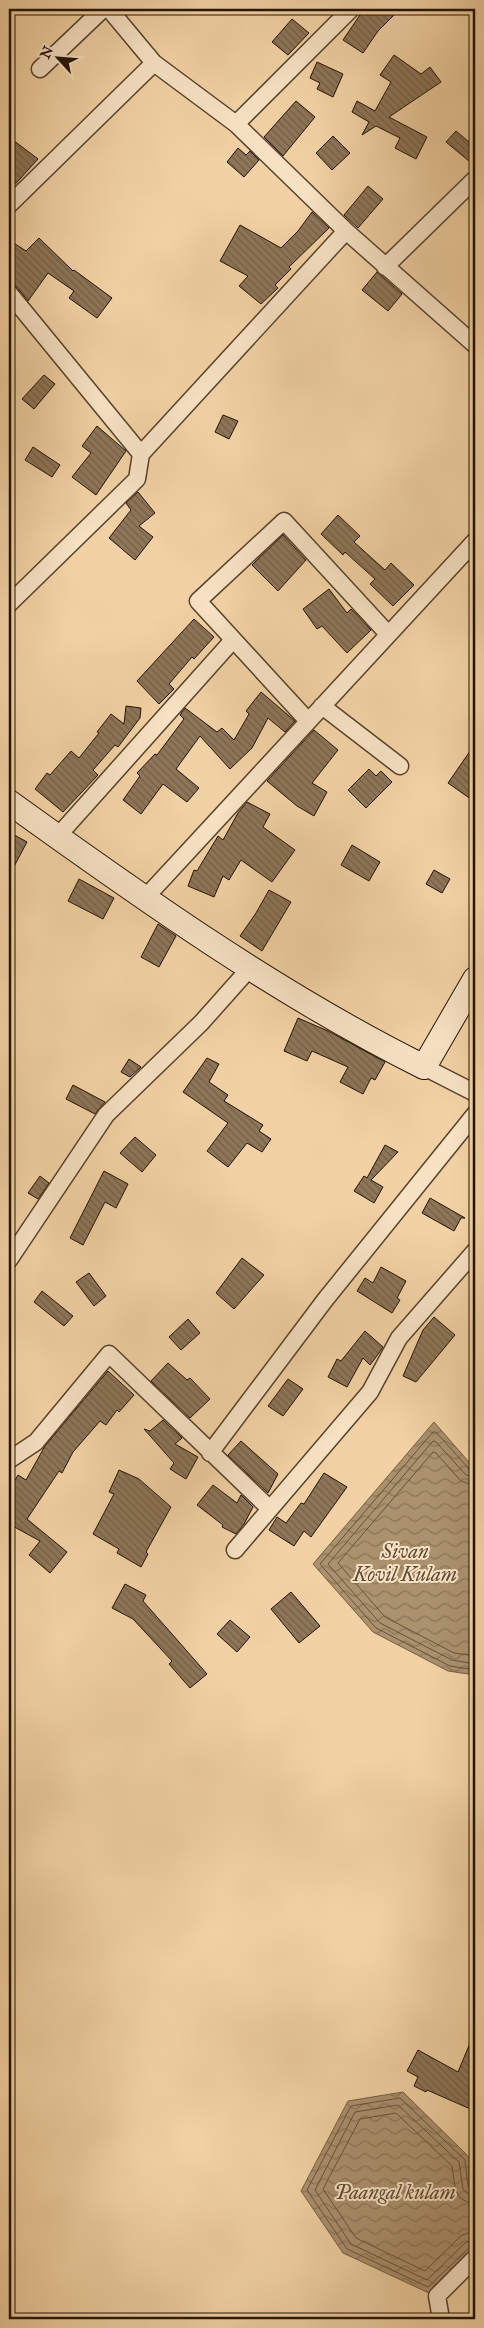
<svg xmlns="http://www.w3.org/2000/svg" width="484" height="2328" viewBox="0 0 484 2328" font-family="'IM FELL Great Primer',serif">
<defs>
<pattern id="water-waves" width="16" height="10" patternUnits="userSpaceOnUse" patternTransform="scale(1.25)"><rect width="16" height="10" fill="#ab916e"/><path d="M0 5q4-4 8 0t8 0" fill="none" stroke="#8b7558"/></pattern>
<pattern id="building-back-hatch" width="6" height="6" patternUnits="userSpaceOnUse" patternTransform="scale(1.25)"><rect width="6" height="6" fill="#8e7658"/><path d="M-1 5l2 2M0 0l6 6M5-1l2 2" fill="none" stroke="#745f47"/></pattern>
</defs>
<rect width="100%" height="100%" fill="#f2d2a4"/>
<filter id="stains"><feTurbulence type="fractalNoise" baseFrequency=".004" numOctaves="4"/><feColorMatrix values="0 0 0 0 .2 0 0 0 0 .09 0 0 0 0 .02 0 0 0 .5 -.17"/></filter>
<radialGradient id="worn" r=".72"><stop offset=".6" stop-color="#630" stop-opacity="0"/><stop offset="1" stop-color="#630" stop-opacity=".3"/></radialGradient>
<!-- water -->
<path fill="url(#water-waves)" stroke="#745e44" d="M434 1422 475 1469V1675L448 1671 373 1632 313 1564Z
M403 2092 470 2158 475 2208V2248L431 2294 343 2253 301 2191 348 2101Z"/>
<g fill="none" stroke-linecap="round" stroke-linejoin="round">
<!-- shore -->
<path stroke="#66523a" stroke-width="1" d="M475 1472 470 1470 436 1432H433L320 1564 376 1628 450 1666 475 1670
M475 1478 466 1475 436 1442 433 1441 328 1564 380 1623 452 1660 475 1664
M475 1486 461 1481 436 1453 433 1452 338 1563 385 1617 454 1653 475 1656
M475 2190 468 2186 465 2160 400 2098 351 2106 307 2190 347 2249 428 2287 470 2247 475 2245
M475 2196 468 2194 463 2189 459 2162 398 2105 355 2112 315 2190 351 2244 427 2280 466 2242 475 2239
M475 2203 467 2202 459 2197 455 2188 452 2166 396 2113 360 2119 323 2189 356 2238 425 2271 462 2235 475 2231"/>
</g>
<!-- building -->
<path fill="url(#building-back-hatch)" stroke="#221205" d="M364 9H400L378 31 363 53 343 40Z
M292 19 309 33 288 55 272 42Z
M394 55 421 74 430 67 441 82 389 117 427 137 416 159 395 148 400 138 376 126 362 135 369 122 352 112 357 101 375 111 391 82 380 75Z
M317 62 343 74 333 97 317 89 320 83 310 78Z
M296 101 315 117 283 156 264 137Z
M456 131 475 147V166L446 142Z
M333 136 350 153 332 170 316 153Z
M9 137 38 159 9 191Z
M238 148 246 155 250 151 259 160 244 177 227 162Z
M368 186 383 199 358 228 344 215Z
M312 212 329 228 289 267 291 269 275 285 278 288 261 304 239 286 248 276 220 261 240 225 281 248 298 231Z
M39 238 73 271 74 270 112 298 97 318 69 298 74 291 48 273 28 301 16 286 9 283V240L26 251Z
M377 272 402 294 388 311 362 290Z
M44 375 55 384 34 409 22 399Z
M223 415 238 421 229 439 215 432Z
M97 426 126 451 96 495 72 477 91 453 82 446Z
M33 447 60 465 52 477 25 460Z
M138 492 155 513 139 526 153 537 135 560 109 538 131 510 126 503Z
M338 515 360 536 354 542 385 570 391 563 414 585 393 606 370 584 375 579 345 552 343 555 321 534Z
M283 535 306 560 278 591 252 565Z
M329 589 347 613 351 609 371 630 347 653 322 626 317 629 303 609Z
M194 619 214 637 194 659 192 657 169 684 174 689 159 704 137 681Z
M261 692 295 721 285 732 268 718 252 748 230 769 200 736 176 769 199 788 187 802 163 784 141 814 123 800 140 776 137 773 155 754 157 755 184 719 180 715 185 708 217 732 222 728 234 740 249 714 246 711Z
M126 706 141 708 140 718 118 747 115 745 93 770 98 775 63 812 35 789 47 773 50 775 71 751 79 758 99 733 97 732 111 714 124 724Z
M314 730 338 750 312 783 327 792 314 816 297 806 267 781Z
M475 744V802L448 783Z
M369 769 376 776 381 771 392 782 366 808 348 790Z
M247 802 270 814 263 827 295 850 272 882 241 860 229 880 223 876 214 897 188 886 194 870 197 871 218 836 223 840 238 813Z
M9 832 27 842 9 876Z
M352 845 380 862 369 881 341 865Z
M434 870 450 879 442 893 426 884Z
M79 879 114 898 103 919 68 901Z
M269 890 291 902 262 951 240 936 256 913Z
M158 924 176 936 159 967 141 957Z
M298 1018 328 1031 385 1062 375 1080 371 1078 363 1094 340 1082 348 1067 312 1051 307 1061 284 1051Z
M207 1058 219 1064 209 1082 228 1095 224 1101 263 1125 259 1131 271 1139 262 1152 247 1143 228 1167 207 1151 228 1123 183 1092Z
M129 1059 141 1067 130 1077 121 1072Z
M73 1085 105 1102 95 1114 66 1099Z
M135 1137 156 1155 142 1172 120 1153Z
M385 1145 398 1152 371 1180 383 1187 374 1203 354 1191 364 1176 367 1178Z
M104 1171 128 1184 116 1208 105 1202 83 1245 70 1238Z
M40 1176 49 1183 38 1199 28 1193Z
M430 1198 465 1218H461L454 1231 422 1213Z
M242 1258 264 1275 234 1309 216 1293Z
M381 1267 406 1281 397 1298 400 1300 392 1313 357 1291 365 1278 373 1283Z
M89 1273 106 1296 94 1306 76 1282Z
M42 1291 73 1316 64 1326 34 1302Z
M434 1317 455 1335 416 1382 403 1376 423 1330Z
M188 1319 200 1333 181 1350 169 1337Z
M365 1331 383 1347 379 1353 370 1365 363 1358 347 1387 328 1377 337 1359 341 1361Z
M168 1363 187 1380 190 1378 210 1399 190 1418 151 1381Z
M108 1371 134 1395 119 1412 117 1410 106 1425 100 1421 73 1452 62 1473 59 1471 27 1519 67 1552 50 1573 29 1555 40 1541 9 1524V1490L18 1475 26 1480 45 1446Z
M288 1379 303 1389 283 1416 268 1406Z
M163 1420 182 1438 175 1444 198 1457 186 1479 170 1469 174 1463 144 1429 150 1431Z
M241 1441 278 1474 268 1493 228 1455Z
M119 1470 139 1479 171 1507 146 1552 148 1554 141 1567 117 1553 119 1549 93 1534 114 1494 109 1492Z
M324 1473 347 1487 311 1537 304 1531 294 1546 269 1530 277 1517 286 1523 301 1503 304 1504Z
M213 1485 237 1503 241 1495 253 1507 244 1524 236 1534 222 1527 223 1525 197 1505Z
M125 1584 146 1595 143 1601 207 1674 190 1688 169 1664 172 1661 133 1619 112 1608Z
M291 1592 320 1626 299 1643 271 1609Z
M230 1620 250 1637 237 1652 217 1634Z
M475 2031V2111L427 2090 426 2092 414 2086 418 2077 407 2071 418 2050 458 2072Z"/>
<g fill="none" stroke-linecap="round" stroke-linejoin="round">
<defs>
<path id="street" d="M109 9 154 63 236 124
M351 9 236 124 346 231 475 345
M40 69 103 9
M10 204 154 63
M385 267 475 179
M9 293 141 454 137 479 9 604
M141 454 346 231
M322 706 400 766
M308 721 198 601 284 521 388 634
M57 837 233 640
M146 897 475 541
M424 1067 475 1093
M9 1260 106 1115 201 1023 250 968
M210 1453 325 1300 475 1114
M9 1460 36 1442 109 1354 269 1508
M235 1550 370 1392 399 1338 475 1251
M441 2319 437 2296 475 2258"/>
<path id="secondary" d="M9 802C141 897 279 995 424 1067L475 979"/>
</defs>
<!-- street casing -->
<use href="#street" stroke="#56422d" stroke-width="19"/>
<!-- secondary casing -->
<use href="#secondary" stroke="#221205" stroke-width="26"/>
<!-- street -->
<use href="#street" stroke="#f7e2c4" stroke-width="16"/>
<!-- secondary -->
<use href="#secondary" stroke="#f7e2c4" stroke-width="24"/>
</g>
<g text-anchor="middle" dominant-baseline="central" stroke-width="4" stroke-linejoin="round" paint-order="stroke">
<!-- water labels -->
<g font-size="20" font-style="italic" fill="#604b34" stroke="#f7e2c4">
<text x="405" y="1551">Sivan<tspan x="405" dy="23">Kovil Kulam</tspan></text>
<text x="395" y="2192">Paangal kulam</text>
</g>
</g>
<!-- margin -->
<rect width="484" height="2328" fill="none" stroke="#f2d2a4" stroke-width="30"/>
<rect x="10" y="10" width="464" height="2308" fill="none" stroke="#221205" stroke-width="2.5"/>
<rect x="15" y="15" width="454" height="2298" fill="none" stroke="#221205"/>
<!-- north arrow -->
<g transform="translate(58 58) rotate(296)" stroke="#f7e2c4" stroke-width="4" paint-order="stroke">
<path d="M0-4L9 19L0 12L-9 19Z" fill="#221205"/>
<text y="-8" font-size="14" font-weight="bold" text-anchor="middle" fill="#221205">N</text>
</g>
<rect width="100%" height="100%" filter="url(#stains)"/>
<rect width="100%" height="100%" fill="url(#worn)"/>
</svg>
